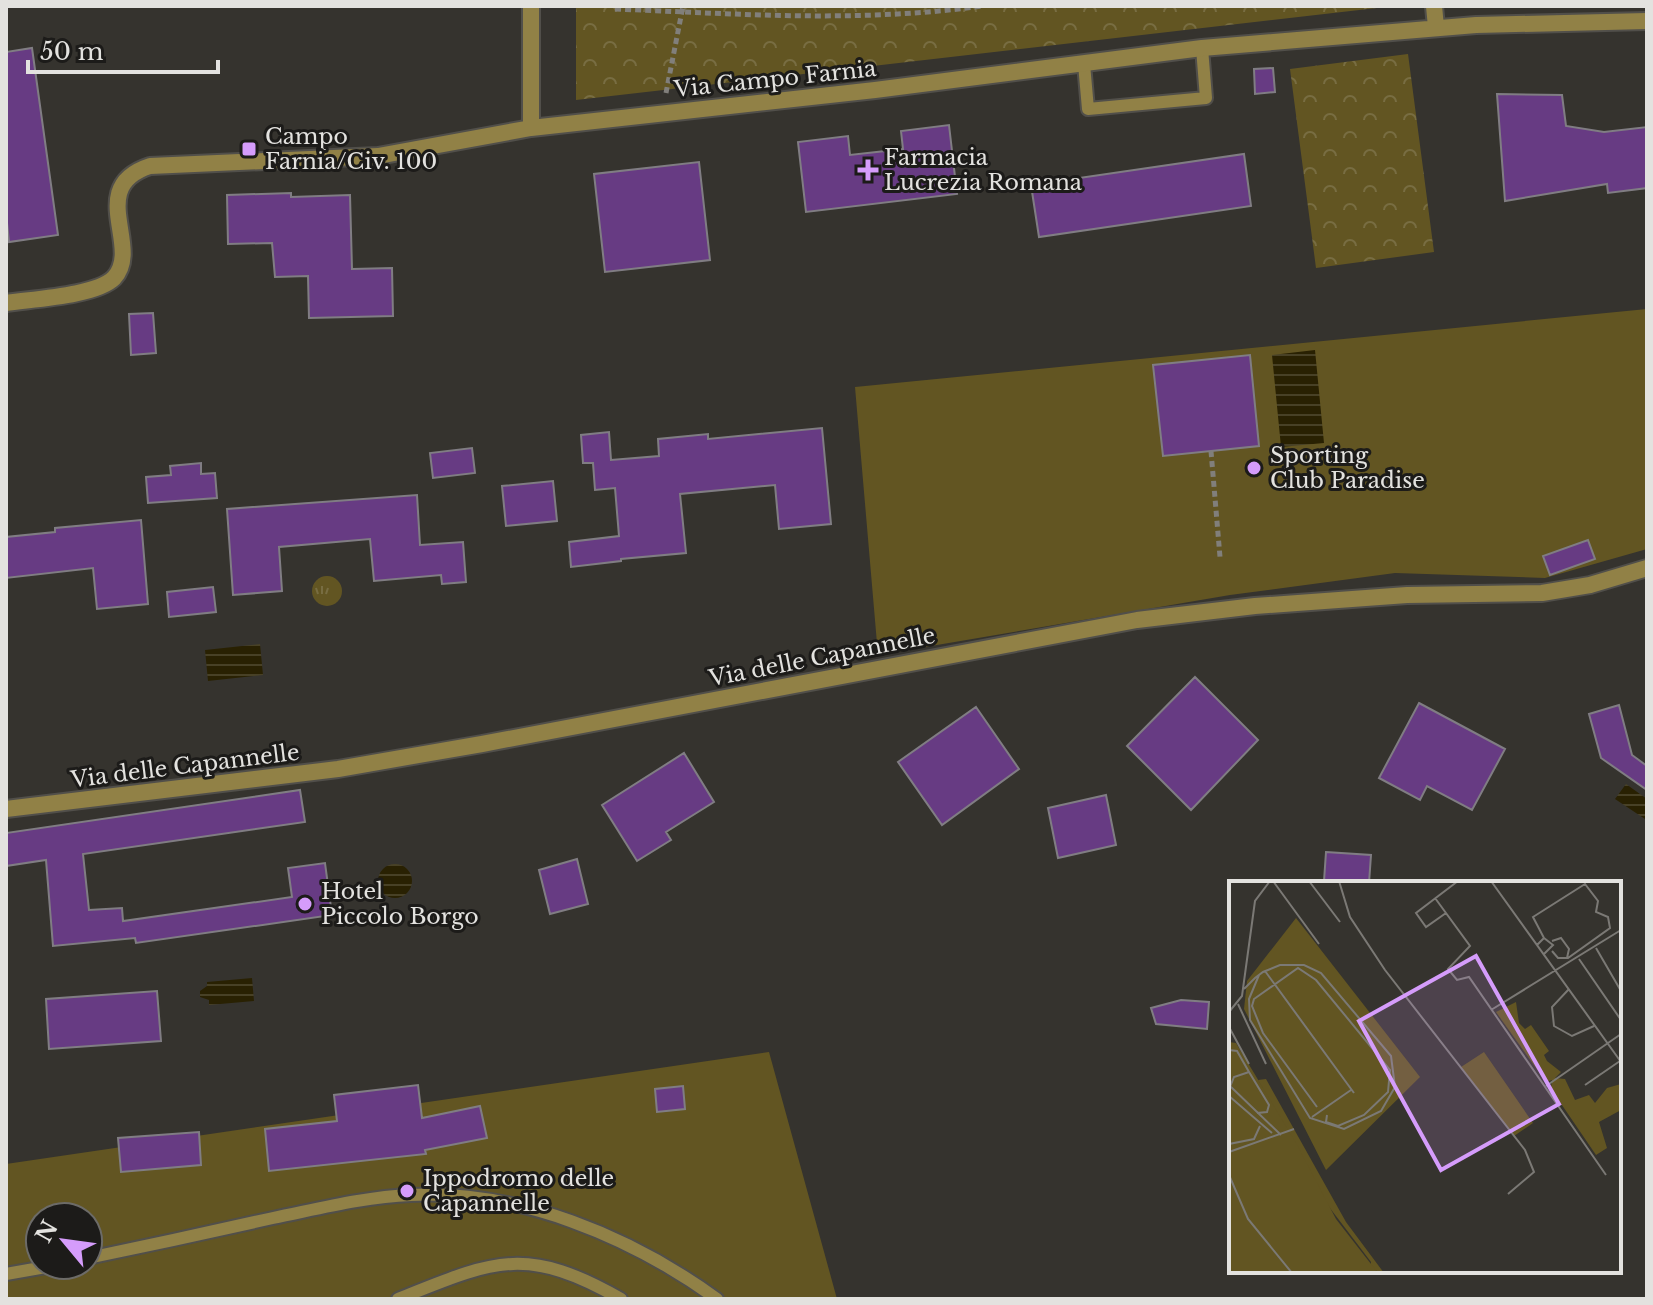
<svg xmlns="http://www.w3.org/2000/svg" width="1653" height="1305" viewBox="0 0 1653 1305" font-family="'Libre Baskerville',serif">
<defs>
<pattern id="grass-tufts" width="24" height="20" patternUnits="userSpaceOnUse" patternTransform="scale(2)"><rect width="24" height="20" fill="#625522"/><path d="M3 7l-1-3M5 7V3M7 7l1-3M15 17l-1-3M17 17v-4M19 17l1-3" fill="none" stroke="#786d42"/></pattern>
<pattern id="park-crowns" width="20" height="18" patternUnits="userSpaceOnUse" patternTransform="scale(2)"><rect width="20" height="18" fill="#625522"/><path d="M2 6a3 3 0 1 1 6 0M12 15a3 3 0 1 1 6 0" fill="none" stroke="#786d42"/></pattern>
<pattern id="water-rules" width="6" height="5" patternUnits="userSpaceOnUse" patternTransform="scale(2)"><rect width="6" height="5" fill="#292102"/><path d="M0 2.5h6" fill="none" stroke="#484126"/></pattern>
</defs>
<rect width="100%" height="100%" fill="#35332e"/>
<!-- grass -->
<path fill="url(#grass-tufts)" d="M312 591a15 15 0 1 1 30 0a15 15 0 1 1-30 0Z"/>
<!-- park -->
<path fill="url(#park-crowns)" d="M576 6H1394L576 100Z
M1408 54 1434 252 1316 268 1290 69Z"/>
<!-- garden -->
<path fill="#625522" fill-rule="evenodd" d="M1647 309V549L1545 578 1395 573 1230 595 878 655 855 387Z
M769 1052 837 1299H6V1164ZM40 1217H88V1265H40Z"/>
<!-- water -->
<path fill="url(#water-rules)" d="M1315 350 1324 443 1281 447 1272 355Z
M260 644 263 675 208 681 205 650Z
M1626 784 1647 799V816L1645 819 1615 799Z
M378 881a17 17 0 1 1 34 0a17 17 0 1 1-34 0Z
M252 978 254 1001 209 1005V1000L200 997V991L207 986V982Z"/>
<!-- building -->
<path fill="#673b83" stroke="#807d83" stroke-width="2" d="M32 48 58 235 9 242 6 213V52Z
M1273 68 1275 92 1255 94 1254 69Z
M1497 94 1562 95 1566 126 1604 132 1647 127V188L1608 193 1607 184 1505 201Z
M949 125 957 194 806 212 798 142 848 136 850 155 903 149 901 131Z
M1244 154 1251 206 1039 237 1031 185Z
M699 162 710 260 605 272 594 174Z
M291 193V197L350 195 352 269 392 268 393 316 309 318 308 276 275 277 272 243 228 244 227 195Z
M153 313 156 353 131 355 129 314Z
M1250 355 1259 446 1163 456 1153 365Z
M822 428 831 524 779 529 775 485 680 494 686 553 621 559V561L571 567 569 542 619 536 615 488 595 490 593 463H583L581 435 609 432 611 460 659 456 658 439 708 434V439Z
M472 448 475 473 433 478 430 453Z
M201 463V474L215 473 217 498 148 503 146 477 171 475 170 466Z
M553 481 557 521 506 526 502 486Z
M417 495 420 545 463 542 466 582 442 584 441 575 374 581 370 539 279 547 282 591 233 595 227 509Z
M141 520 148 604 97 609 93 568 6 578V537L55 532V528Z
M1588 540 1595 559 1550 575 1543 556Z
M213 587 216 612 169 617 167 592Z
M1195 677 1258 740 1191 810 1127 746Z
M1419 703 1505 749 1472 810 1427 786 1420 800 1379 778Z
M1619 705 1632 755 1647 766V790L1601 758 1589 714Z
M976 707 1019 769 942 825 898 762Z
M684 753 714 802 666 832 671 840 637 861 602 805Z
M300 790 305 822 83 854 89 910 122 908 123 921 292 897 288 868 325 863 332 915 136 943 135 938 53 946 46 860 6 866V833Z
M1106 795 1116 845 1058 858 1048 808Z
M1326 852 1371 855 1369 883 1324 881Z
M577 859 588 904 550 914 539 870Z
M157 991 161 1041 49 1049 46 999Z
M1181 1000 1209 1002 1207 1029 1156 1024 1151 1008Z
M418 1085 422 1118 480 1106 487 1138 425 1150 426 1154 269 1171 265 1129 337 1121 334 1095Z
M683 1086 685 1109 657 1112 655 1089Z
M199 1132 201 1165 121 1172 118 1138Z"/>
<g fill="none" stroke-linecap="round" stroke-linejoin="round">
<defs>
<path id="service" d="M1084 64 1088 109 1206 98 1202 48
M88 1258C150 1245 211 1232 273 1218 318 1209 364 1197 411 1195 519 1190 630 1236 717 1299
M6 1274 57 1265
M398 1299C493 1261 525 1244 621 1299"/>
<path id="minor" d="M531 6V128
M1434 6 1436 27
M6 303C32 299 96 296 114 278 143 247 85 187 150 166L378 156 531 128 875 90 1202 48 1476 25 1647 21
M6 809 338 769 482 744 1137 620 1255 606 1407 595 1542 593 1590 585 1647 568"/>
</defs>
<!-- service casing -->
<use href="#service" stroke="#514f4a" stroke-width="16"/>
<!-- minor casing -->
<use href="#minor" stroke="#514f4a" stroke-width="20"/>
<!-- path -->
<path stroke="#817f7b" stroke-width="5" stroke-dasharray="6 4" stroke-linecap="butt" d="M615 9C740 14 859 23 983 6
M666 93 683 6
M1211 451 1220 557"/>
<!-- service -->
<use href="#service" stroke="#918146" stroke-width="12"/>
<!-- minor -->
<use href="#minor" stroke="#918146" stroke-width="16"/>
</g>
<!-- markers -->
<g fill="#d59cfb" stroke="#1c1b19" stroke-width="3">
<rect x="241" y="141" width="16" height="16" rx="4"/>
<path d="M864 158h8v8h8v8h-8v8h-8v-8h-8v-8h8z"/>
<circle cx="1254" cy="468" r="8"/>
<circle cx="305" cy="904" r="8"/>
<circle cx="407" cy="1191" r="8"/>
</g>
<g text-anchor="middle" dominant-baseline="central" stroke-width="6" stroke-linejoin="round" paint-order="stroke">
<!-- street labels -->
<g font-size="22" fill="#e3e2df" stroke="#1c1b19">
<text transform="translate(775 79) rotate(-6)">Via Campo Farnia</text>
<text transform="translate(822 657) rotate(-11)">Via delle Capannelle</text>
<text transform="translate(185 766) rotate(-7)">Via delle Capannelle</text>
</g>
<!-- poi labels -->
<g font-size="22" fill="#e3e2df" stroke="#1c1b19" text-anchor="start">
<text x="265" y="136">Campo<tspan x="265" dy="25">Farnia/Civ. 100</tspan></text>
<text x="884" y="157">Farmacia<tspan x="884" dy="25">Lucrezia Romana</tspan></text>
<text x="1270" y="455">Sporting<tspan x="1270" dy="25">Club Paradise</tspan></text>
<text x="321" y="891">Hotel<tspan x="321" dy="25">Piccolo Borgo</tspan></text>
<text x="423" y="1178">Ippodromo delle<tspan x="423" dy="25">Capannelle</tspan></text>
</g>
</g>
<!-- overview -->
<g transform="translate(1229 881)">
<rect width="392" height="392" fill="#35332e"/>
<path d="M37 198 117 341 155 392 141 388 142 381 94 318 29 199Z" fill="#625522"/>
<path d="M287 121 290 142 296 148 302 144 320 170 315 174 318 180 332 191 326 197 336 198 346 219 360 214 366 222 378 207 392 203V229L370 241 378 267 367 274 322 208 323 199 317 201 267 131Z" fill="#625522"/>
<path d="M67 37 191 196 97 289 15 128 18 100ZM0 161 7 162 67 262 107 338 149 392H0ZM255 171 304 242 285 255 232 186Z" fill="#625522"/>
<path fill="none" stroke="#7b7975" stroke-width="2" d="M44 0 90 63M80 0 111 41M110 0 121 36 156 89 296 269 305 291 279 313M262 0 392 181M206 17 241 65 219 88 228 99 240 96 377 294M217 32 197 46 187 32 229 0M315 57 324 64 315 73M323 60 332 57 340 68 338 77M308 64 315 57 304 36 356 3 369 20 367 31 379 36 381 47 339 77H329L323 70M367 67 392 110M350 78 392 139M36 90 125 212M15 108 26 97 34 91 51 84H75L92 92 162 175 166 206 152 230 115 248 81 237 21 139 20 118 30 94M340 108 323 126 325 145 343 155 365 145M9 123 37 183M262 129 392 49M0 131 13 115 26 20 41 0M0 146 20 183M0 169 8 170 20 191M372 193 356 204 391 180M1 205 52 254M317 205 392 153M1 206 5 196 20 191 40 224 38 231 28 232M0 215 43 252M88 226 34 152 23 125 25 118 69 87 87 99 161 189 159 211 135 234 109 245 97 241 98 234M83 236 122 209M0 263 25 258 31 245M0 271 65 248M0 294 19 338 63 392"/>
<path fill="#d59cfb" fill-opacity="0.15" stroke="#d59cfb" stroke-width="4" d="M247 75 330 223 212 289 130 140Z"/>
<rect width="392" height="392" fill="none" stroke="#e3e2df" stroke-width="4"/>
</g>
<!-- border -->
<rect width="1653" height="1305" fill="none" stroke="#e3e2df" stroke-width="16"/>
<!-- north arrow -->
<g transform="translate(64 1241) rotate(299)"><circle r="38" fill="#1c1b19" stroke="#6c6b68" stroke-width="2"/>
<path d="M0-6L14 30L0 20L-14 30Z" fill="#d59cfb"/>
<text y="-12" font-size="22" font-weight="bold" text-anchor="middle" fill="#e3e2df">N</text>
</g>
<!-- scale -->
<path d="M28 60v12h190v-12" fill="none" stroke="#e3e2df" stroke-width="4"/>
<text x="40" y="60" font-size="24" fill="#e3e2df" stroke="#1c1b19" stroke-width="6" paint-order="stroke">50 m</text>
</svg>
